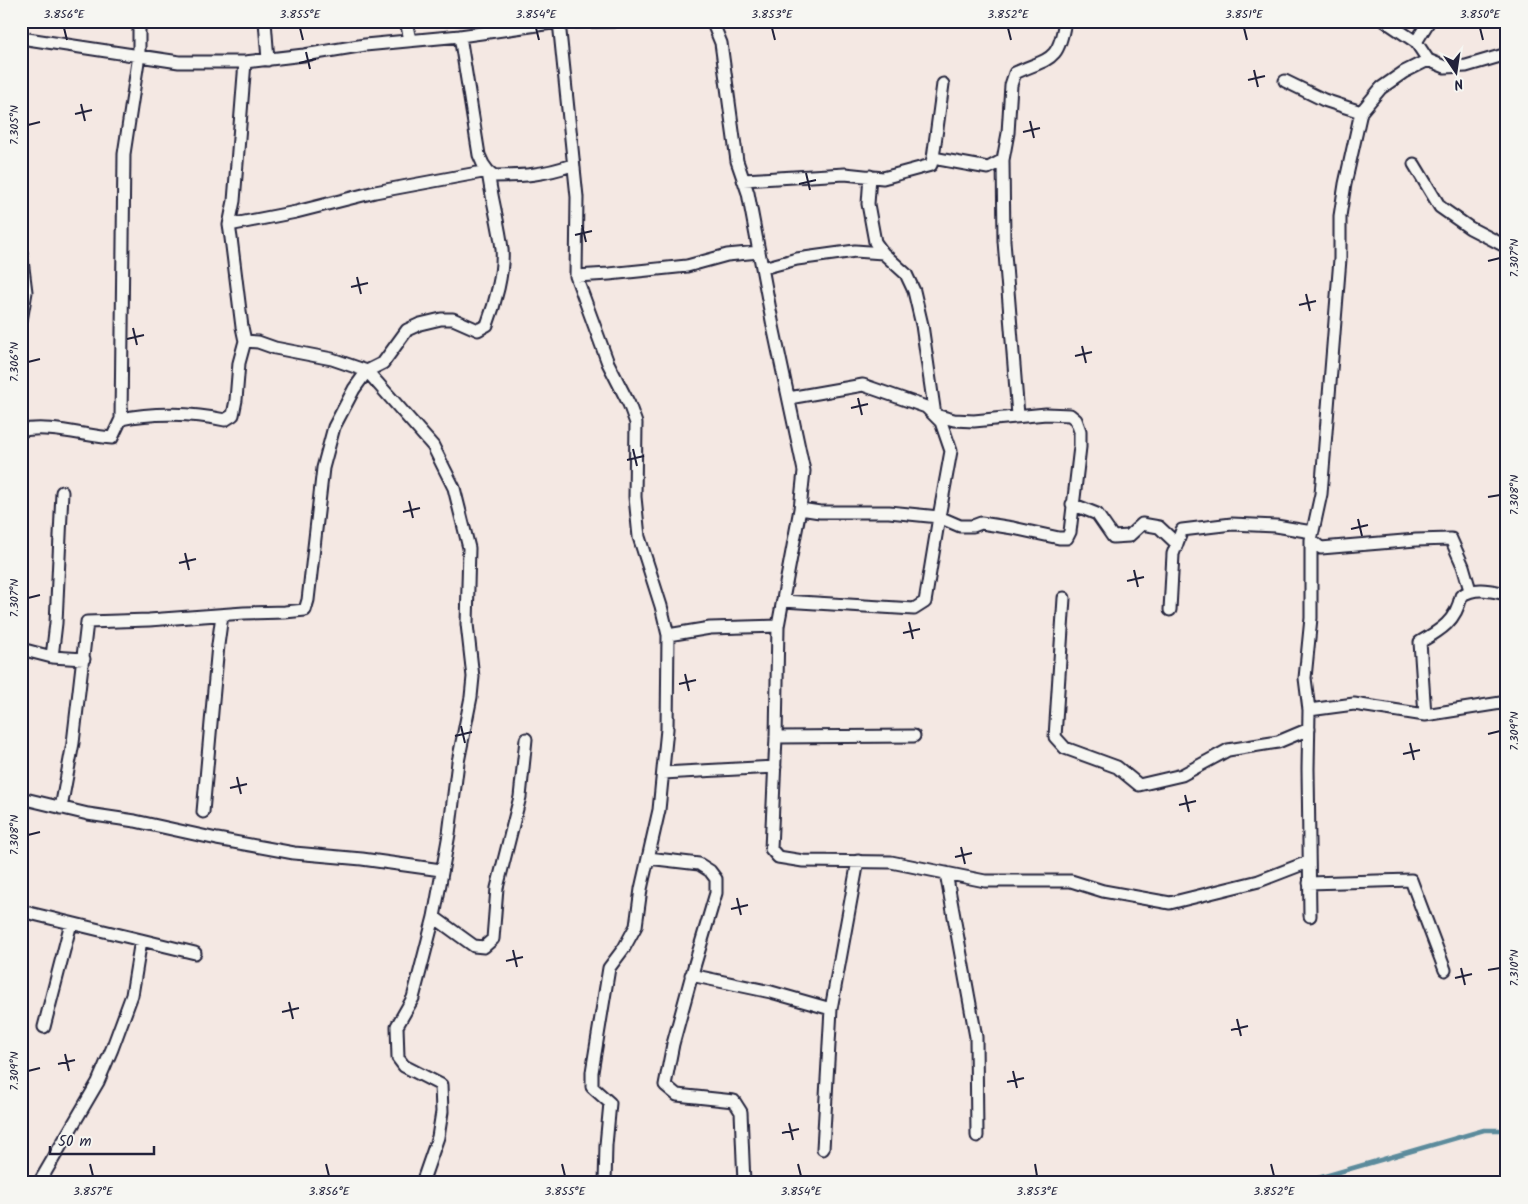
<svg xmlns="http://www.w3.org/2000/svg" width="1528" height="1204" viewBox="0 0 1528 1204" font-family="Kalam,sans-serif">
<rect width="100%" height="100%" fill="#f4e8e3"/>
<filter id="ink" filterUnits="userSpaceOnUse"><feTurbulence type="fractalNoise" baseFrequency=".02" numOctaves="2"/><feDisplacementMap in="SourceGraphic" scale="10" xChannelSelector="R" yChannelSelector="G"/><feConvolveMatrix kernelMatrix="1 2 1 2 8 2 1 2 1" color-interpolation-filters="sRGB"/></filter>
<g filter="url(#ink)">
<g fill="none" stroke-linecap="round" stroke-linejoin="round">
<!-- stream -->
<path stroke="#5b8b9c" stroke-width="4.5" d="M1301 1183 1484 1130H1507"/>
<defs>
<path id="street" d="M265 21 268 60
M406 21 410 40
M712 21 721 43 737 161 748 193 773 326 804 471 800 509 778 626 776 737 771 849 778 857 803 861 891 862 985 881H1071L1103 891 1170 903 1259 881 1308 862
M1385 21 1416 42 1428 60 1445 67 1466 66 1507 54
M559 22 577 197 576 276 608 363 629 404 636 423 635 497 639 537 661 606 668 635 667 729 659 810 641 889 636 926 624 948 609 968 592 1072V1087L610 1103 606 1145 605 1183
M21 38 179 62H245L304 55 365 45 460 36 559 22 614 21
M1416 42 1429 21
M1428 60 1404 72 1381 88 1361 112 1345 184 1340 216V259L1321 494 1311 540V618L1305 678 1309 710 1354 704 1425 715 1420 642C1441 630 1456 621 1461 596 1476 586 1491 591 1507 594
M245 62 234 201 229 225 231 238 242 327 245 341 258 342 275 348 332 359 367 371 433 446 454 488 469 548 467 624 473 677 471 697 458 762 449 834 434 917 413 998 397 1026 398 1058 404 1066 441 1085 442 1112 438 1137 422 1183
M1285 81 1324 100 1361 112
M933 158 943 84
M1003 160 1008 133 1011 85 1015 73C1050 57 1058 63 1065 21
M1414 164 1440 207 1470 228 1507 247
M743 180 845 174 883 178 931 165 933 158 988 168 1003 160 1004 241 1018 415
M229 225 296 212 375 192 488 171 483 164 479 155 460 36
M21 252 26 292 21 321
M763 268 797 259 855 251 883 253
M576 276 609 274 687 266 727 255 759 252
M789 398 863 385 926 407 941 422 951 451 939 517 960 526H973L981 523 1013 528 1059 538H1067L1070 532 1080 447V431L1076 420 1070 415 1046 414 974 421 954 420 935 415 922 325 914 291 906 274 883 253 875 242 868 204 870 176
M121 419 124 154 139 55V21
M21 431C46 424 85 436 112 438L121 419C154 412 192 413 225 420L233 415 236 400 239 363 245 341
M1072 504 1097 514 1113 537 1129 536 1142 524 1159 527 1177 544
M1311 540 1321 548 1416 540 1451 539 1463 566 1470 590
M1064 598 1055 737 1065 748 1117 767 1139 785 1182 775 1228 750 1278 742 1309 729
M783 601 914 609 925 602 939 517 889 512H820L800 509
M1170 610 1173 554 1182 530 1232 524 1276 526 1312 532
M668 635 710 628 778 626
M21 649 52 657 84 659
M52 657 56 623 62 492
M1309 710 1308 769 1310 916
M1425 715 1507 702
M776 737 914 736
M663 773 775 767
M21 798 88 814 135 821 217 839 294 853 362 859 441 870
M61 808 73 743 87 622 149 620 244 613 285 612 305 610 308 600 323 468 334 427 354 389 367 371 383 363 407 330 420 324 441 319H453L478 330 487 325C495 304 504 272 502 249 499 223 491 197 488 171L494 176C524 176 543 175 572 165
M203 812 218 645 222 615
M648 858 699 864 710 871 716 879V893L694 967 673 1044 665 1085 677 1095 734 1101 741 1112 744 1183
M946 873 976 1037 977 1136
M1309 883 1411 880 1445 970
M21 911 195 953
M434 917 474 946 484 947 493 939 497 888 520 797 526 739
M691 975 771 992 831 1009
M44 1027 71 923
M823 1149 831 1009 858 861
M39 1183 98 1082 112 1049 132 995 141 940"/>
</defs>
<!-- street casing -->
<use href="#street" stroke="#22223b" stroke-width="15"/>
<!-- street -->
<use href="#street" stroke="#f6f6f2" stroke-width="11"/>
</g>
</g>
<!-- ticks -->
<path fill="none" stroke="#22223b" stroke-width="2" d="M64 28 67 40M300 28 303 40M536 28 539 40M772 28 775 40M1008 28 1011 40M1244 28 1247 40M1480 28 1483 40M306 52 310 69M299 63 316 59M1254 70 1258 87M1248 80 1265 76M81 104 85 121M75 114 92 110M1030 121 1034 138M28 125 40 122M1023 132 1040 128M806 173 810 190M799 184 816 180M582 225 586 242M575 235 592 231M1488 261 1500 258M357 277 361 294M351 287 368 283M1306 294 1310 311M1299 305 1316 301M133 328 137 345M127 339 144 335M1082 346 1086 363M1075 356 1092 352M28 362 40 359M858 398 862 415M851 408 868 404M633 449 637 466M627 460 644 456M1488 497 1500 495M409 501 413 518M403 512 420 508M1358 519 1362 536M1351 529 1368 525M185 553 189 570M179 563 196 559M1134 570 1138 587M1127 581 1144 577M28 598 40 595M909 622 913 639M903 633 920 629M685 674 689 691M679 684 696 680M461 726 465 743M1488 734 1500 731M455 736 472 732M1410 743 1414 760M1403 754 1420 750M237 777 241 794M230 788 247 784M1185 795 1189 812M1179 805 1196 801M28 835 40 832M961 847 965 864M955 857 972 853M737 898 741 915M731 909 748 905M513 950 517 967M506 961 523 957M1461 968 1465 985M1488 970 1500 968M1455 978 1472 974M289 1002 293 1019M282 1012 299 1008M1237 1019 1241 1036M1231 1030 1248 1026M65 1054 69 1071M58 1064 75 1060M28 1071 40 1068M1013 1071 1017 1088M1007 1082 1024 1078M789 1123 793 1140M782 1133 799 1129M90 1164 93 1176M326 1164 329 1176M562 1164 565 1176M798 1164 801 1176M1035 1164 1037 1176M1271 1164 1274 1176"/>
<!-- margin -->
<rect width="1528" height="1204" fill="none" stroke="#f6f6f2" stroke-width="55"/>
<!-- north arrow -->
<g transform="translate(1456 72) rotate(167)" stroke="#f6f6f2" stroke-width="4" paint-order="stroke">
<path d="M0-4L9 19L0 12L-9 19Z" fill="#22223b"/>
<text y="-8" font-size="14" font-weight="bold" text-anchor="middle" fill="#22223b">N</text>
</g>
<!-- scale -->
<path d="M50 1146v8h104v-8" fill="none" stroke="#22223b" stroke-width="2.5"/>
<text x="58" y="1146" font-size="15" fill="#22223b" stroke="#f6f6f2" stroke-width="4" paint-order="stroke">50 m</text>
<rect x="28" y="28" width="1472" height="1148" fill="none" stroke="#22223b" stroke-width="2"/>
<g font-size="12" text-anchor="middle" fill="#22223b">
<text x="64" y="18">3.856°E</text>
<text x="300" y="18">3.855°E</text>
<text x="536" y="18">3.854°E</text>
<text x="772" y="18">3.853°E</text>
<text x="1008" y="18">3.852°E</text>
<text x="1244" y="18">3.851°E</text>
<text x="1480" y="18">3.850°E</text>
<text transform="translate(14 125) rotate(-90)" y="4">7.305°N</text>
<text transform="translate(1514 258) rotate(-90)" y="4">7.307°N</text>
<text transform="translate(14 362) rotate(-90)" y="4">7.306°N</text>
<text transform="translate(1514 495) rotate(-90)" y="4">7.308°N</text>
<text transform="translate(14 598) rotate(-90)" y="4">7.307°N</text>
<text transform="translate(1514 731) rotate(-90)" y="4">7.309°N</text>
<text transform="translate(14 835) rotate(-90)" y="4">7.308°N</text>
<text transform="translate(1514 968) rotate(-90)" y="4">7.310°N</text>
<text transform="translate(14 1071) rotate(-90)" y="4">7.309°N</text>
<text x="93" y="1195">3.857°E</text>
<text x="329" y="1195">3.856°E</text>
<text x="565" y="1195">3.855°E</text>
<text x="801" y="1195">3.854°E</text>
<text x="1037" y="1195">3.853°E</text>
<text x="1274" y="1195">3.852°E</text>
</g>
</svg>
